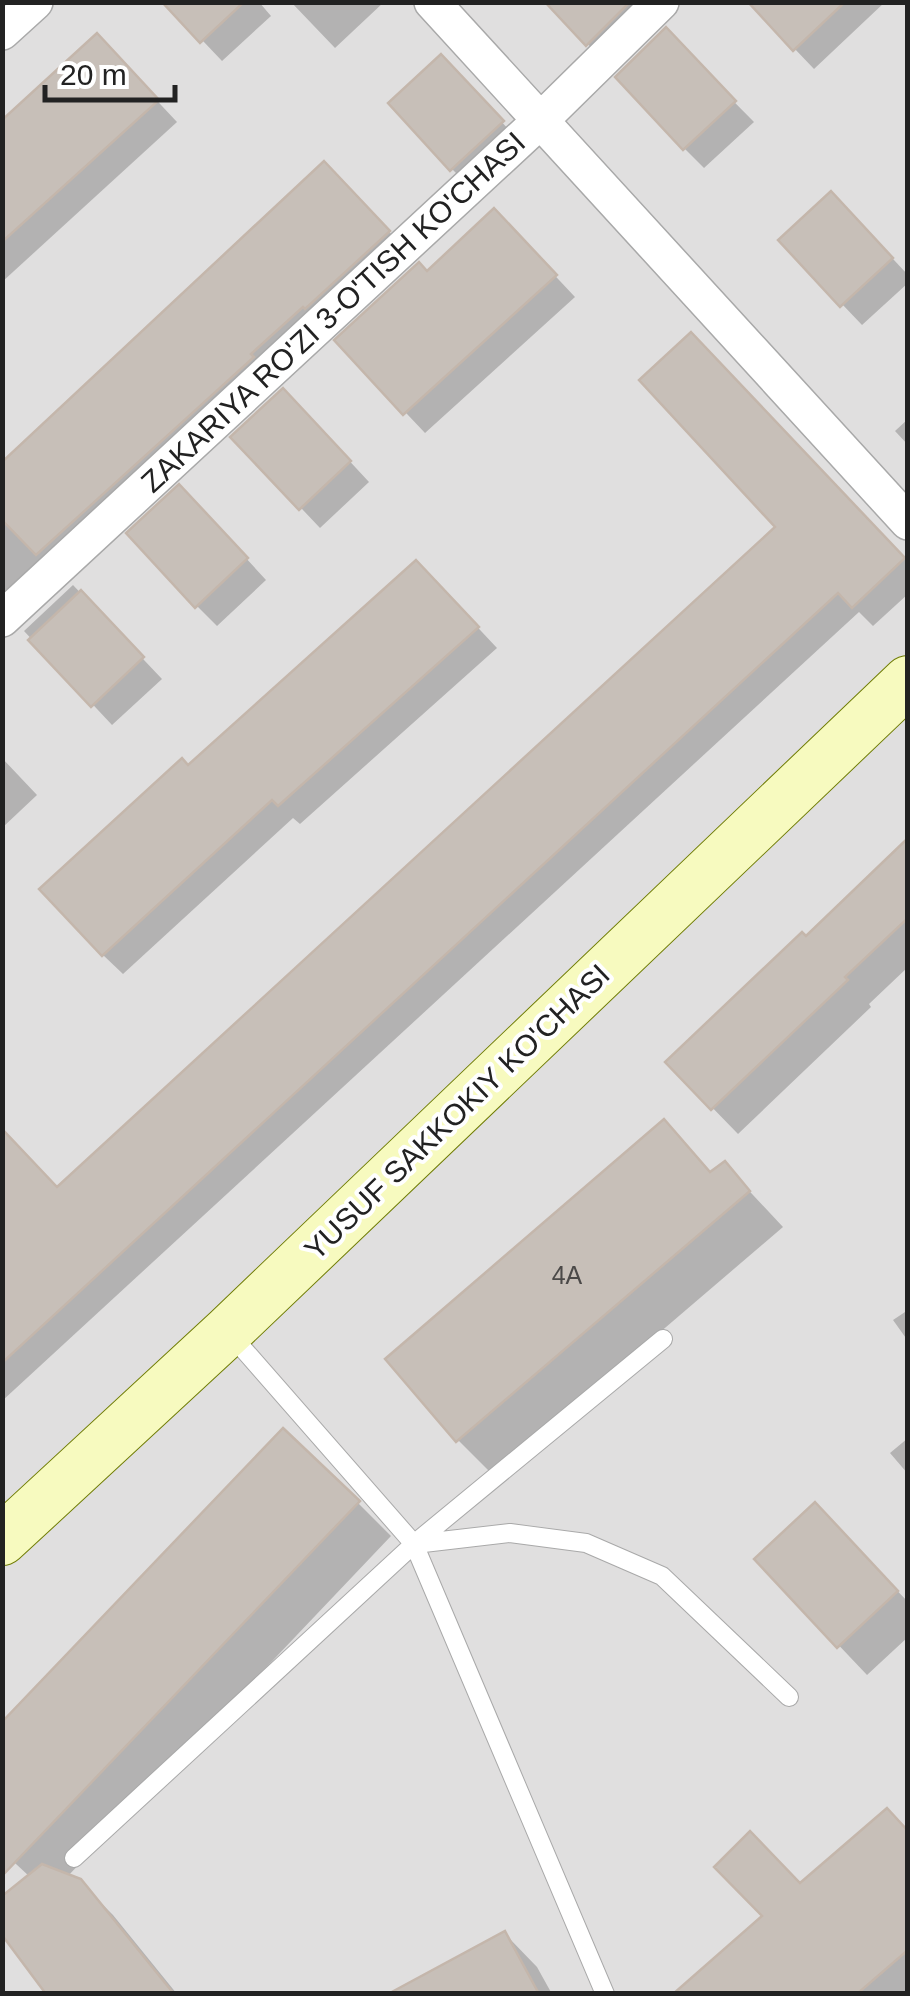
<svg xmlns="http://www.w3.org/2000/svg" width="910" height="1996" viewBox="0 0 910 1996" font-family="Helvetica,sans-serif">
<rect width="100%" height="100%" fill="#f2efe9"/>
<!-- residential -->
<path fill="#e0dfdf" d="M3 3H907V1993H3Z"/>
<!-- shadow -->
<path fill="#0003" d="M166 2H259L271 16 222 61Z
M291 2H384L335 48Z
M547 2H639L607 64Z
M750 2H885L814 69Z
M665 32 754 122 704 168 684 148Z
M116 57 177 122 2 282V123Z
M461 78 521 143 472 189 452 169Z
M344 184 408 252 2 618V465Z
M851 214 908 275V283L862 325 781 240Z
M513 231 575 297 425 433 338 341 427 274Z
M711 355 908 563V594L873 626 859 612 2 1401V1241L778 527Z
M303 411 369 482 320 528 234 437Z
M908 419V445L895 431Z
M199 507 266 580 217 626 197 606Z
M436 583 497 648 300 824 293 818 123 974 103 955 188 768Z
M73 585 162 679 112 725 24 631Z
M2 758 37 795 2 828Z
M908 851V967L869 1004 871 1007 738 1134 668 1062Z
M664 1123 713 1174 724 1164 783 1227 493 1475 458 1440 388 1359Z
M908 1310V1341L893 1320Z
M908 1438V1474L890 1453Z
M358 1503 391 1536 67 1877 79 1881 113 1915 177 1994H49L30 1877 2 1851Z
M843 1534 908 1602V1637L867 1675 757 1559Z
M908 1832V1994H696L801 1886Z
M505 1934 537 1967 552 1994H394Z"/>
<!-- building -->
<path fill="#c7bfb8" stroke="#c4b6ab" stroke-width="2.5" d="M162 2H244L200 43Z
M545 2H630L586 46Z
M748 2H845L793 51Z
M666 27 736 101 683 150 615 77Z
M97 33 159 100 2 242V120Z
M441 54 504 121 450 171 388 103Z
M324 161 390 231 305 309 303 307 251 354 254 357 36 555 2 520V462Z
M831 191 893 258 840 307 778 240Z
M494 208 557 275 403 415 334 340 419 262 427 271Z
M691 332 905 558 852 608 838 593 2 1363V1129L57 1187 775 527 639 380Z
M283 388 351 461 299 510 230 437Z
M179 484 248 558 195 608 126 533Z
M416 560 479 627 278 806 272 800 102 956 39 889 182 758 188 765Z
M81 590 144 657 91 707 28 640Z
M908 838V918L845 977 848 980 711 1110 665 1062 802 932 806 936Z
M664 1119 710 1172 725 1161 750 1191 456 1442 385 1359Z
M283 1428 360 1501 2 1876V1722Z
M815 1502 898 1591 837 1648 754 1559Z
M887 1808 908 1831V1950L857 1994H673L762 1916 714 1867 750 1831 800 1883Z
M42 1864 81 1879 174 1994H46L2 1935V1896Z
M505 1931 539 1994H388Z"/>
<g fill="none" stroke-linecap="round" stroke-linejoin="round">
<defs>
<path id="service" d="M231 1335 414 1544 605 1994
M415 1544 510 1533 586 1543 662 1576 789 1697
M74 1858 414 1544 663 1339"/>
<path id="minor" d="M432 2 908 522
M2 32 35 2
M2 619 541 120 661 2"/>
<path id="secondary" d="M2 1540 228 1331 908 681"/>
</defs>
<!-- service casing -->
<use href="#service" stroke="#a9a9a9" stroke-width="20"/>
<!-- minor casing -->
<use href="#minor" stroke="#a9a9a9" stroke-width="38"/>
<!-- secondary casing -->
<use href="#secondary" stroke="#707d05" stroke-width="52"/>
<!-- service -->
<use href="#service" stroke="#fff" stroke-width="18"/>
<!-- minor -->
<use href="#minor" stroke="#fff" stroke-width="35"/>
<!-- secondary -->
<use href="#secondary" stroke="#f7fabf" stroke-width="50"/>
</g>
<g text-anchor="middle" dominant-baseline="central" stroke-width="8" stroke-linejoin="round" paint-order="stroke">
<!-- number labels -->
<g font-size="25" fill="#4b4948">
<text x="567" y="1275">4A</text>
</g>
<!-- street labels -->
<g font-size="30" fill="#222" stroke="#fff">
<text transform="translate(333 312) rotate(-43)">ZAKARIYA RO'ZI 3-O'TISH KO'CHASI</text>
<text transform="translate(457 1112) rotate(-44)">YUSUF SAKKOKIY KO'CHASI</text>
</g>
</g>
<!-- border -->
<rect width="910" height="1996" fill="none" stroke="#222222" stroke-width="10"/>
<!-- scale -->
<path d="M45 85v15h130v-15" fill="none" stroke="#222222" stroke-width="5"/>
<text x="60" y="85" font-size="30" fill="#222222" stroke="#ffffff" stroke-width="8" paint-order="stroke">20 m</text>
</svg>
